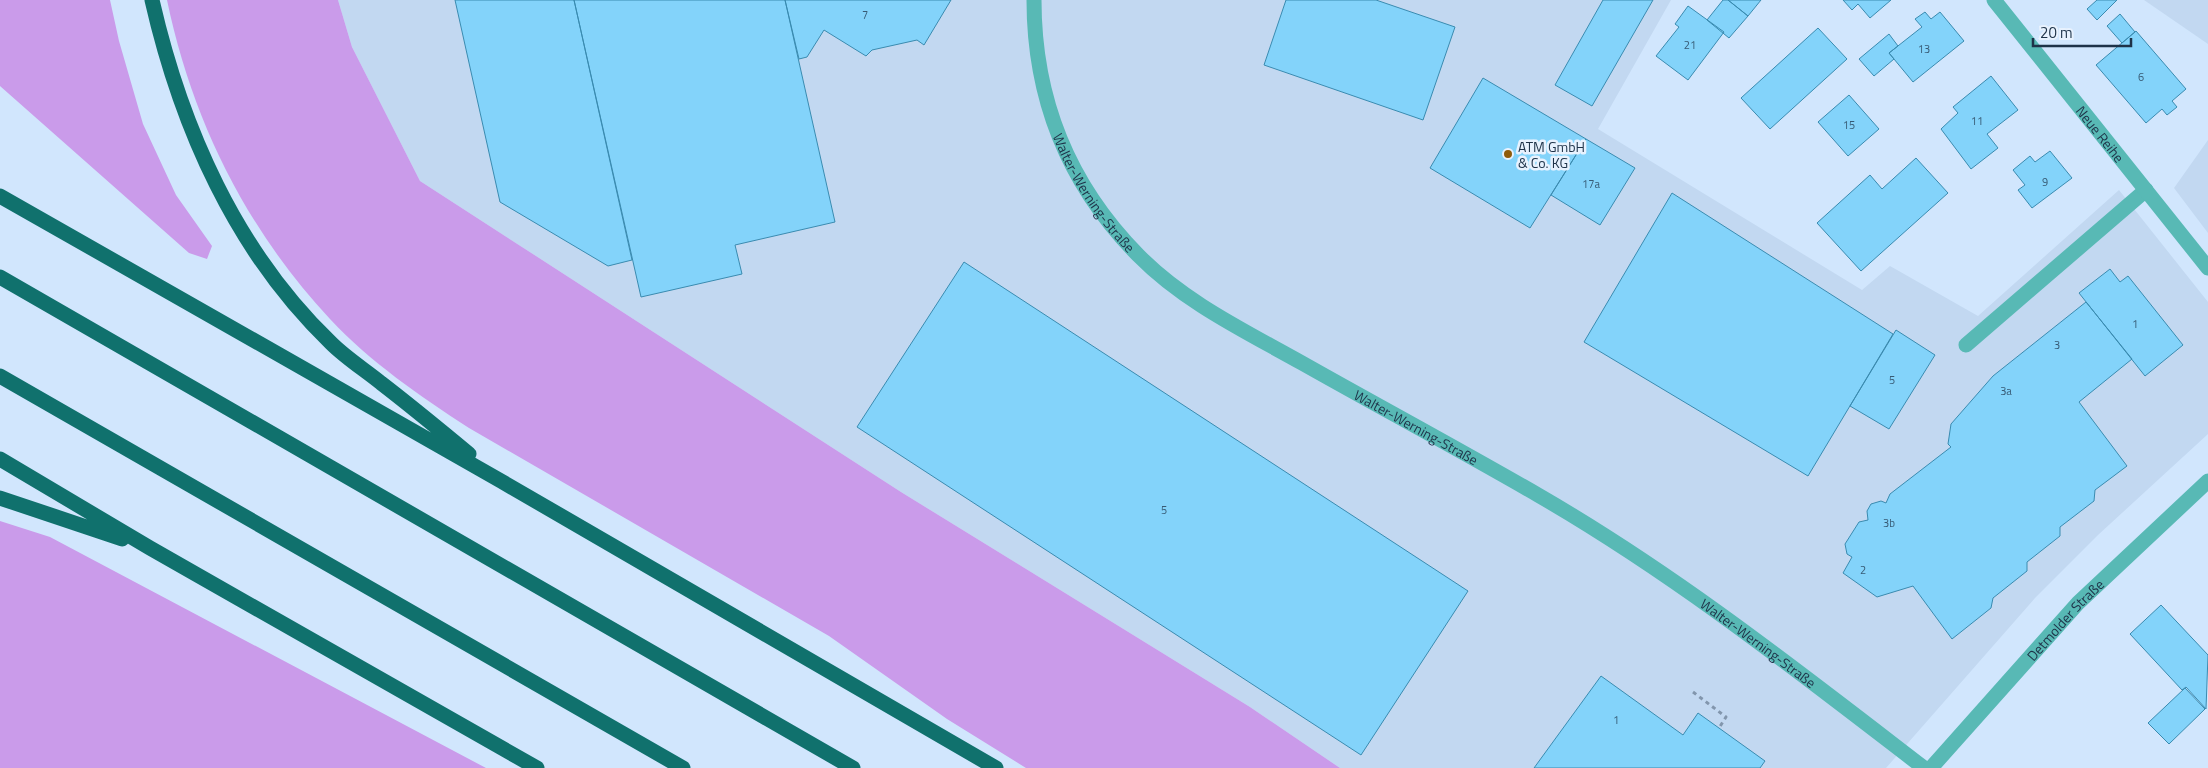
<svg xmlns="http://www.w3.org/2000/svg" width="2208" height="768" viewBox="0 0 2208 768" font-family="'Titillium Web',sans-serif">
<rect width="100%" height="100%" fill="#d1e6fd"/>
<!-- built -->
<path fill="#c2d8f1" d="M338 0H1671L1598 129 1862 290 1890 266 1978 316 2119 190 2208 302V434L2098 535 2035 598 1886 768H1340L1250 707 901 492 420 181 352 47Z
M2144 0H2208V44Z
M2208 140V233L2174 188Z"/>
<!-- green -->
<path fill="#ca9bea" d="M0 0H110L119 41 143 124 176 195 212 246 207 259 189 253 0 86Z
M167 0H338L352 47 420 181 901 492 1250 707 1340 768H1026L947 719 829 636 469 428C420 396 370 362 330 319 246 229 192 120 167 0Z
M0 521 50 537 486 768H0Z"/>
<!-- building -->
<path fill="#83d3fa" stroke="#3a8bb0" d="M455 0H574L632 260 608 266 500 202Z
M574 0H785L835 222 735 245 742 274 641 297Z
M785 0H951L924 45 917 40 872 50 866 56 824 30 807 57 799 59Z
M1286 0H1376L1455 27 1423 120 1264 65Z
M1603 0H1653L1592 106 1555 85Z
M1723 0H1728L1748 16 1729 38 1707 20Z
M1728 0H1761L1748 16Z
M1843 0H1891L1870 18 1858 4 1852 10Z
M2097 0H2117L2097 20 2087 9Z
M1688 6 1724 32 1688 80 1656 56 1679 27 1675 24Z
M1925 12 1931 19 1940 12 1964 41 1913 82 1889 53 1922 27 1915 19Z
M2120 14 2135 32 2122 43 2107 26Z
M1818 28 1847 59 1770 129 1741 98Z
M2136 31 2186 89 2172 101 2177 107 2167 115 2162 109 2146 123 2096 65Z
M1889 34 1898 46 1889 53 1894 59 1874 76 1859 59Z
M1991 76 2018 110 1987 134 1998 148 1971 169 1941 129 1958 113 1953 107Z
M1483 78 1586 139 1530 228 1430 168Z
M1849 95 1879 129 1848 156 1818 122Z
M1586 139 1635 168 1600 225 1551 195Z
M2050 151 2072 178 2032 208 2018 190 2025 185 2013 170 2030 156 2035 162Z
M1916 158 1948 193 1861 271 1817 223 1870 175 1882 189Z
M1672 193 1893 334 1808 476 1584 342Z
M964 262 1468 591 1361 755 857 427Z
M2110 269 2120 282 2128 276 2183 345 2145 376 2079 293Z
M2086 302 2132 359 2079 402 2127 466 2095 490 2094 501 2060 527V536L2027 562V571L1993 598 1991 608 1952 639 1913 586 1877 597 1843 573 1852 557 1847 554 1845 544 1859 522 1868 520 1867 511 1871 504 1881 501 1886 503 1890 494 1951 447 1948 444 1951 424 1993 376Z
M1896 330 1935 355 1889 429 1850 406Z
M2161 605 2208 655 2206 709 2186 687 2182 690 2130 634Z
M1601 676 1683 735 1698 713 1765 761 1760 768H1534Z
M2185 688 2205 709 2169 744 2148 723Z"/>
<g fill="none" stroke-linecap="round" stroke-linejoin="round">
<!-- path -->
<path stroke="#8296ad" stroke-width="3" stroke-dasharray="4 4" stroke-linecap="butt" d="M1693 692 1726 717 1719 728"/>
<!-- service -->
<path stroke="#58b9b5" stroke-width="15" d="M1966 345 2146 190"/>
<!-- minor -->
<g stroke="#58b9b5" stroke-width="15">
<path id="s1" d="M1034 0C1034 99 1068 184 1138 255 1184 302 1245 331 1302 363 1380 407 1460 450 1538 495 1675 574 1799 672 1924 768"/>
<path id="s2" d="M1994 0 2208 268"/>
</g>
<!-- tertiary -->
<path stroke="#58b9b5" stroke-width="15" id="s3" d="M1931 768 2078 603 2208 481"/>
<!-- motorway -->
<path stroke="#10716d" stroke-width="15" d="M152 0C181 127 236 252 331 343 346 358 365 370 381 383 411 406 440 430 469 454
M0 196 501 481 996 768
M0 277 853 768
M0 376 683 768
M0 459 150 548 537 768
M0 498 122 539"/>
</g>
<!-- markers -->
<circle fill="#8f5c0b" stroke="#e8f2fe" stroke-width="2" cx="1508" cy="154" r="5"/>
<g text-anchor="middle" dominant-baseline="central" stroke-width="5" stroke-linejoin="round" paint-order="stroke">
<!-- number labels -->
<g font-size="11" fill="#375a74">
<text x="865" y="15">7</text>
<text x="1690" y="45">21</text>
<text x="1924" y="49">13</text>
<text x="2141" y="77">6</text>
<text x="1977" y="121">11</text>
<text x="1849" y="125">15</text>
<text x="2045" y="182">9</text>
<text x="1591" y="184">17a</text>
<text x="2135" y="324">1</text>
<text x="2057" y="345">3</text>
<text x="1892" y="380">5</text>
<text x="2006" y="391">3a</text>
<text x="1164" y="510">5</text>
<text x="1889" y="523">3b</text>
<text x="1863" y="570">2</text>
<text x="1616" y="720">1</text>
</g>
<!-- street labels -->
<g font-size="14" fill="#1e3248" stroke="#e8f2fe">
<text stroke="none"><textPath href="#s2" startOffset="171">Neue Reihe</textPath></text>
<text stroke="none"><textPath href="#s1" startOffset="206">Walter-Werning-Straße</textPath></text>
<text stroke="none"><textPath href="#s1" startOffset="611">Walter-Werning-Straße</textPath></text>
<text stroke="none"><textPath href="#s3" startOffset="200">Detmolder Straße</textPath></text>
<text stroke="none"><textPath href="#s1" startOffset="1016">Walter-Werning-Straße</textPath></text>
</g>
<!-- poi labels -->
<g font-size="14" fill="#1e3248" stroke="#e8f2fe" text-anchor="start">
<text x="1518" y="146">ATM GmbH<tspan x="1518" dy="16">&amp; Co. KG</tspan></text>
</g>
</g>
<!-- scale -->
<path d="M2033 38v8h98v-8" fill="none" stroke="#1e3248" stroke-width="2.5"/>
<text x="2040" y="38" font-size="15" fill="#1e3248" stroke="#e8f2fe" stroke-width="4" paint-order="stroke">20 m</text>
</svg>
